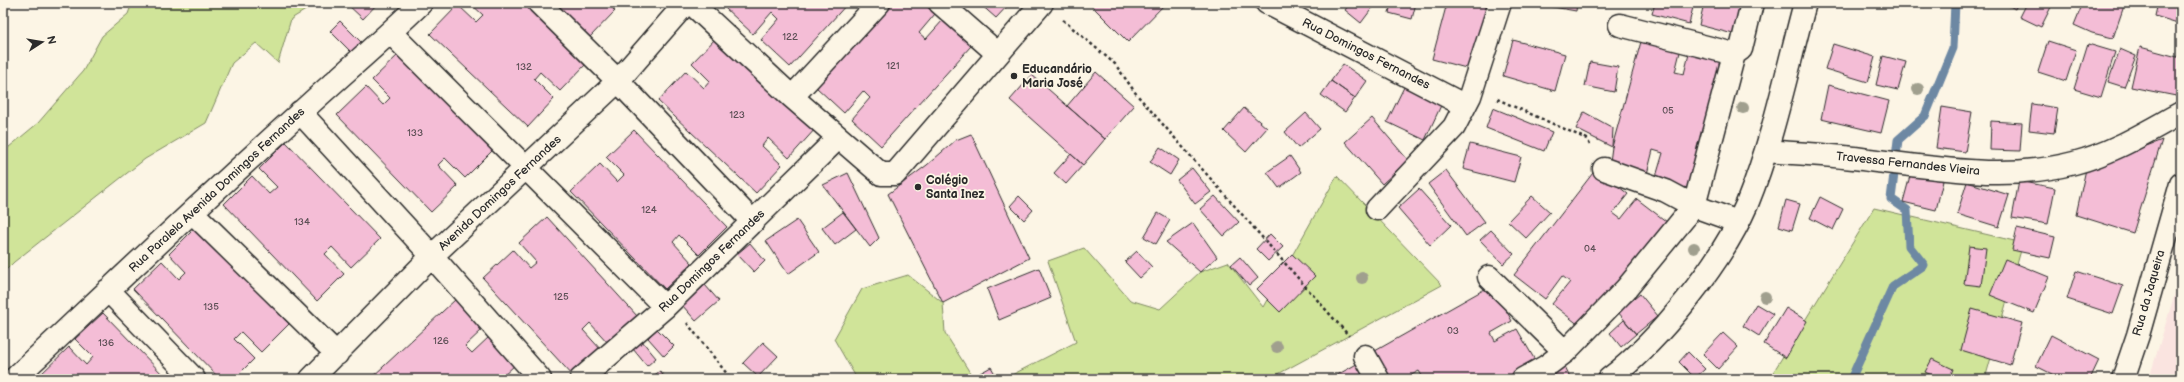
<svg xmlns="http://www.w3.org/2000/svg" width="2184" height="382" viewBox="0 0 2184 382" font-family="'Balsamiq Sans',sans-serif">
<rect width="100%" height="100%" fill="#fcf5e5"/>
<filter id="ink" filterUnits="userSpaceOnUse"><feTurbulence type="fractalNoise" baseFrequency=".025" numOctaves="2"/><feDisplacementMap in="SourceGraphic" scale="8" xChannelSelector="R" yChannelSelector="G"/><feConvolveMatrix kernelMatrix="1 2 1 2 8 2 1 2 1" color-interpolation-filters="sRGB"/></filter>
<g filter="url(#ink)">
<!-- built -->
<path fill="#fae4e0" d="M2181 273V379H2149Z"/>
<!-- green -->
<path fill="#d0e499" stroke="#7e8862" d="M132 3H317L291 19 278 63 256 43 232 63 206 123 145 159 14 262 3 273V152L38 123 83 71 102 36 128 14Z
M1337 176 1442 285 1269 379H1004L1076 342 1048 261 1084 248 1130 300 1160 309 1200 272 1228 262 1263 307Z
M1874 208 2023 243 1985 379H1769Z
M908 275 943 303 945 333 974 379H857L834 339 862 289Z"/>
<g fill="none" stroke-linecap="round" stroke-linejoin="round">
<!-- stream -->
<path stroke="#6d88a3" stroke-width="9" d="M1851 379 1893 286 1924 265 1909 246 1907 210 1891 199 1898 140 1925 116 1953 48 1955 3"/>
</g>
<!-- building -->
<path fill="#f4bdd6" stroke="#2b2b2b" d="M346 3H378L363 19Z
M470 3H525L588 62 560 91 540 72 534 79 554 99 528 127 430 34 458 5 476 22 483 15Z
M552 3H607L615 11 589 38Z
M729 3H848L790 67 761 40 779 19 772 12 753 34 725 8Z
M891 3H923L935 14 919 33 926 39 943 20 971 46 881 146 852 119 870 98 863 91 844 113 816 87Z
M979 3H1010L996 18Z
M1089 3H1166L1128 42Z
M1350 3H1376L1361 23 1345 10Z
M1391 3H1416L1412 19 1389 13Z
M1447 3H1488L1470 69 1432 59Z
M1542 3H1577L1576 11 1542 5Z
M1655 3H1694L1689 24 1652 14Z
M1704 3H1746L1737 35 1699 25Z
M1911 3H1926L1925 7Z
M2004 3H2018L2015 9Z
M2027 3H2053L2041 27 2020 17Z
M2083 3H2125L2113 38 2092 33 2074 25Z
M2158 3H2181V24L2155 16Z
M340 21 365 46 355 56 330 31Z
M718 36 816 128 789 158 768 138 762 146 782 165 756 193 658 101 686 71 704 88 710 81 692 63Z
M1642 38 1681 48 1675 72 1684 74 1690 50 1727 59 1694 190 1655 180 1663 153 1653 150 1646 178 1609 169 1612 147Z
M1513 40 1565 54 1555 91 1503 76Z
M2048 41 2076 50 2066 81 2038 72Z
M1833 44 1875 57 1868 82 1825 69Z
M2088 44 2115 52 2101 97 2074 89Z
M2140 47 2181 58V97L2131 87Z
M2120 49 2136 56 2124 87 2108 82Z
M400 53 493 150 465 178 445 158 438 165 458 186 431 212 337 115 366 87 383 105 390 98 372 80Z
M1883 56 1906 62 1898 90 1876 85Z
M1590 62 1618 67 1614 92 1585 86Z
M1343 64 1367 81 1355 98 1331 81Z
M1096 72 1134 106 1105 139 1067 106Z
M1032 75 1105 139 1083 165 1010 100Z
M1331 81 1355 98 1345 112 1321 95Z
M1407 81 1444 99 1425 140 1387 122Z
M1828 85 1889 101 1881 133 1821 119Z
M2032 104 2058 108 2054 133 2029 130Z
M1942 107 1972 112 1965 152 1936 148Z
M1244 108 1267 128 1246 152 1224 131Z
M1493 108 1552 132 1544 151 1486 128Z
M1584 112 1613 128 1612 147 1576 129Z
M1306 113 1320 129 1298 148 1285 132Z
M1372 118 1408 160 1382 184 1345 142Z
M1991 121 2022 123 2020 151 1990 150Z
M634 130 727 227 699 255 679 235 673 242 692 263 665 289 571 192 600 164 617 182 624 175 606 157Z
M971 134 1029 258 943 303 888 194 927 165 956 140Z
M2162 140 2133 233 2076 215 2086 169Z
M286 142 380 239 351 267 332 247 325 254 344 274 317 301 224 204 252 176 269 194 277 187 259 169Z
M1470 144 1521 157 1514 182 1463 169Z
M1160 147 1179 160 1170 175 1150 162Z
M1071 154 1083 165 1066 184 1054 173Z
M1290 156 1301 172 1279 188 1267 172Z
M1192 168 1211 192 1195 204 1177 180Z
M1596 169 1628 194 1613 213 1621 219 1637 199 1667 222 1584 329 1552 304 1570 282 1562 276 1545 299 1514 275Z
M1446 170 1485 222 1466 236 1428 184Z
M1911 172 1943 181 1936 210 1903 202Z
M848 173 879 238 870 247 823 185Z
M2019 181 2055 188 2048 224 2012 218Z
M1967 182 2009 195 1999 227 1957 214Z
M1419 189 1451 225 1430 245 1398 208Z
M1019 196 1033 210 1024 220 1010 206Z
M1215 196 1239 222 1224 236 1200 209Z
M1532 196 1550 212 1526 238 1508 221Z
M1820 197 1843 209 1833 230 1810 218Z
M1786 200 1800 204 1792 230 1779 226Z
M843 212 856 229 835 245 822 228Z
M1158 213 1170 220 1156 244 1144 237Z
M547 217 638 317 609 344 590 323 583 330 602 351 574 377 483 278 513 250 529 268 536 262 519 243Z
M797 220 819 252 788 274 766 241Z
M1193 223 1217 257 1200 272 1166 242Z
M196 227 289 324 261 352 241 332 234 339 254 359 234 379H220L133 289 162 261 179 279 186 272 169 254Z
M2017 228 2055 237 2050 258 2012 250Z
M1491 230 1514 254 1503 264 1480 240Z
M1270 234 1283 247 1268 261 1256 249Z
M750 243 765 261 754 272 737 254Z
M1969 246 1986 248 1981 286 1964 284Z
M1137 251 1152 267 1140 278 1125 262Z
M1292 254 1315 276 1280 312 1257 289Z
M1240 257 1258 278 1249 286 1231 265Z
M2005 259 2049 277 2034 313 1990 295Z
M1039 268 1051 298 999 320 987 289Z
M2076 271 2123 286 2113 314 2067 299Z
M705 285 719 301 696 321 682 305Z
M1492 285 1512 321 1491 333 1495 341 1517 329 1536 362 1506 379H1424L1419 371 1404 379H1391L1375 351Z
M1640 294 1658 316 1636 334 1618 312Z
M456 299 483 329 465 346 472 353 490 336 516 364 500 379H370Z
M1756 304 1773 314 1759 336 1743 326Z
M1786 308 1807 321 1786 358 1764 344Z
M1972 309 2022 323 2010 365 1961 350Z
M103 313 167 379H44L40 375 69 347 86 365 93 357 75 339Z
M1624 320 1636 334 1621 347 1610 333Z
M657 329 674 346 664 356 648 338Z
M1723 333 1738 347 1718 369 1703 354Z
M2051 335 2099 360 2090 379H2062L2036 366Z
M642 341 656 358 647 366 633 349Z
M763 342 778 356 758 377 743 363Z
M1688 352 1705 369 1695 378 1679 362Z
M1932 359 1953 369 1949 379H1940L1925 372Z
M1562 360 1571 379H1556L1550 366Z
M1362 361 1372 379H1330Z
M991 367 998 379H975L973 377Z
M660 371 666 379H649Z
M602 372 608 379H593Z"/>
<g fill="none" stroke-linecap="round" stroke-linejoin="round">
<defs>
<path id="minor" d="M539 3 618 81 753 222
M691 3 792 97 879 3
M940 3 997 53
M1267 3 1458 102H1466
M1620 25 1734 54 1741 49 1752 3
M391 33 665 307
M792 97 881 174H895L1042 3
M300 112 432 256 540 379
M1767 151C1801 154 1835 155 1869 160 1938 168 2005 181 2074 163 2113 153 2146 132 2181 113
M1604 169 1666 191 1694 206 1738 222
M1377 209 1454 127 1470 96 1500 3
M192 212 337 354
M1489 277 1565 352
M108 290 194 379
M1365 356 1378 379
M14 379C109 290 203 200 300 113 340 76 382 41 421 3
M311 379 432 256 618 81 686 3
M581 379 665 307 838 138
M1523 379 1545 367 1565 352 1626 289 1694 206 1734 54
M2123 379 2138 335 2181 184"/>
<path id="secondary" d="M1609 379C1659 341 1722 262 1747 204 1773 140 1787 70 1805 3"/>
</defs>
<!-- minor casing -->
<use href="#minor" stroke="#2b2b2b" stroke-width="25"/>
<!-- secondary casing -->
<use href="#secondary" stroke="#2b2b2b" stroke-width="25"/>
<!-- path -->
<path stroke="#2b2b2b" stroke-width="2.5" stroke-dasharray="3 3" stroke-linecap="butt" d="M1063 20 1115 64 1137 95 1349 336
M1497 99 1587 139 1590 145
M687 323 731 379"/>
<!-- minor -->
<use href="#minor" stroke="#fcf5e5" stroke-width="22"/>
<!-- secondary -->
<use href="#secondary" stroke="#fcf5e5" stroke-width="22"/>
</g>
<!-- trees -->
<g fill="#a09f8e">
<circle cx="1918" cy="89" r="6"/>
<circle cx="1743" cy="108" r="6"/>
<circle cx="1694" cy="248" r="6"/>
<circle cx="1362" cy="278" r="6"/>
<circle cx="1765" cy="297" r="6"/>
<circle cx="1277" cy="347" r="6"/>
</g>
</g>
<!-- markers -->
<g fill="#2b2b2b" stroke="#fcf5e5" stroke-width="1.5">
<circle cx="1014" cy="76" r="4"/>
<circle cx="918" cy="187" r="4"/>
</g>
<g text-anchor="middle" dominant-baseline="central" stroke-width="3.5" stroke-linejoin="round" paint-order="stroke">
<!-- number labels -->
<g font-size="10" fill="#5d5056">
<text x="790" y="37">122</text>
<text x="893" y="66">121</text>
<text x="524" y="67">132</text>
<text x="1668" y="111">05</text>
<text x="737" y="115">123</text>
<text x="415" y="133">133</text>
<text x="649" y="210">124</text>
<text x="302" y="222">134</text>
<text x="1590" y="249">04</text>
<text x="561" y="297">125</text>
<text x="211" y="307">135</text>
<text x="1453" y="331">03</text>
<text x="441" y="341">126</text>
<text x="106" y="343">136</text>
</g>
<!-- street labels -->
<g font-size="12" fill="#2b2b2b" stroke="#fcf5e5">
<text transform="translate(1366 54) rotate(27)">Rua Domingos Fernandes</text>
<text transform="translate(1908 164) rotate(6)">Travessa Fernandes Vieira</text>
<text transform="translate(217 190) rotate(-43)">Rua Paralela Avenida Domingos Fernandes</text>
<text transform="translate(500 193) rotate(-43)">Avenida Domingos Fernandes</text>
<text transform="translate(712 261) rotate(-44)">Rua Domingos Fernandes</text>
<text transform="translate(2149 293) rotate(-74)">Rua da Jaqueira</text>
</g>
<!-- poi labels -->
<g font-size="12" font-weight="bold" fill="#2b2b2b" stroke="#fcf5e5" text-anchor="start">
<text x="1022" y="69">Educandário<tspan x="1022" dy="14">Maria José</tspan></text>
<text x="926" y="180">Colégio<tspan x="926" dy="14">Santa Inez</tspan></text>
</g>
</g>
<!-- margin -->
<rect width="2184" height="382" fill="none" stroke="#fcf5e5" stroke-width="16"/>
<rect x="8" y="8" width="2168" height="366" fill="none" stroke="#2b2b2b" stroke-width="1.5" filter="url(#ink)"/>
<!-- north arrow -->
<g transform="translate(42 42) rotate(78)" stroke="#fcf5e5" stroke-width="3" paint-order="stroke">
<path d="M0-3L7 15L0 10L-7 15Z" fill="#2b2b2b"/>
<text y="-6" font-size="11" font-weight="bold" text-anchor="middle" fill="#2b2b2b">N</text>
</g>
</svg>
